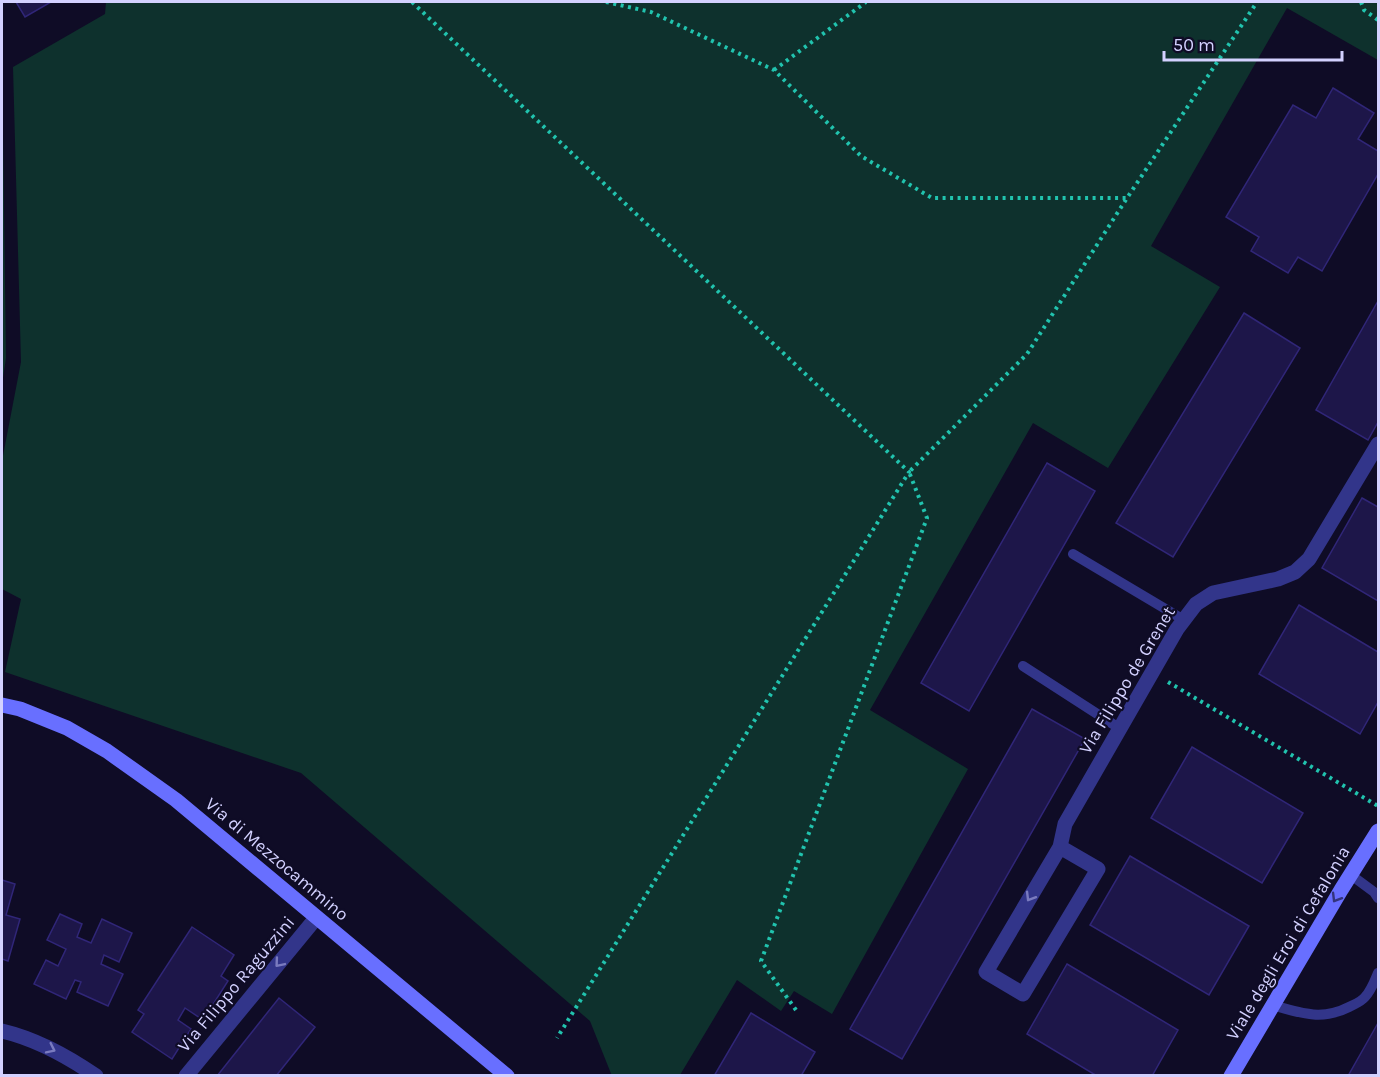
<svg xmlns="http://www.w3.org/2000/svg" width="1380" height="1077" viewBox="0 0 1380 1077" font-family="Karla,sans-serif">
<rect width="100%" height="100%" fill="#0f0c26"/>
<!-- green -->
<path fill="#0e312d" d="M106 2H1378V60L1287 8 1151 246 1220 287 1108 468 1033 423 870 710 968 769 832 1014 794 991 781 1011 737 980 680 1075 612 1076 590 1021 301 773 5 672 21 599 2 589V461L21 362 13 67 105 14Z
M2 59 6 358 2 384Z"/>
<!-- building -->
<path fill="#1d1649" stroke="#302678" stroke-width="1.5" d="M16 2H51L25 17Z
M1333 88 1374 113 1358 139 1378 151V174L1322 271 1298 257 1288 273 1251 251 1259 237 1226 217 1293 105 1316 118Z
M1378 301V422L1368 440 1316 410Z
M1244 313 1300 348 1173 557 1116 523Z
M1047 463 1095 491 969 711 921 683Z
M1362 498 1378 507V601L1322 568Z
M1299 605 1378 652V702L1360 734 1259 674Z
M1032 709 1085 739 902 1059 850 1029Z
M1192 747 1303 813 1262 883 1151 818Z
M1130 856 1249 926 1209 995 1090 925Z
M2 880 15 884 6 915 20 919 8 961 2 959Z
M60 914 82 924 77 937 91 943 102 919 132 933 119 962 104 955 101 964 123 974 108 1006 77 992 81 982 75 980 66 999 34 984 46 960 58 966 66 949 47 940Z
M192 927 234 955 221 976 228 981 203 1020 185 1008 178 1020 191 1029 172 1059 132 1032 144 1014 138 1010Z
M1067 964 1178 1030 1152 1076H1097L1027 1034Z
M279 998 315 1027 276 1076H217Z
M751 1013 815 1052 801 1076H714Z
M1378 1023V1076H1348Z"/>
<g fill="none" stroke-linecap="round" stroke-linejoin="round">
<!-- path -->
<path stroke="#21c3ae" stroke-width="4" stroke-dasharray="3 4.5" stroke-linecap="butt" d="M412 2 909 472 557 1038
M606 2 651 12 774 70 861 156 932 198H1126
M1361 2 1364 10 1378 20
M774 70 866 2
M1168 682 1378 806
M796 1010 761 961 927 518 909 472 1027 354 1127 198 1257 2"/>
<!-- lane -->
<path stroke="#32358a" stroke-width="10" d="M1073 554 1184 620
M1023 666 1119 728
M1351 875 1374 892 1378 898
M1272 1005C1300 1013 1322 1021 1349 1007 1355 1004 1361 1002 1365 997 1371 991 1375 980 1378 973"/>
<!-- street -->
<path stroke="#32358a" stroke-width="15" d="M1060 847 1098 869 1023 994 986 972 1060 847 1065 824 1177 629 1196 604 1213 593 1278 579 1295 572 1309 559 1378 444
M2 1031C36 1039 67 1056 96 1076
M186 1076 316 918"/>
<!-- secondary -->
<path stroke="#686fff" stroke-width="15" d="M2 705 20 709 67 728 107 751 176 800 507 1076
M1231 1076 1341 890 1378 831"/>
</g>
<!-- one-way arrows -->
<defs><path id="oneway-chevron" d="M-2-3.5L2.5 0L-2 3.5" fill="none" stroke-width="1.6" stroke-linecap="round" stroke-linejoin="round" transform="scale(1.5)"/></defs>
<g stroke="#7a7bbf">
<use href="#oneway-chevron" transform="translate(1030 897) rotate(121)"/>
<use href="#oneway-chevron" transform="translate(279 963) rotate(130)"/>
<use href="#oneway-chevron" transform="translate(51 1049) rotate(26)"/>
</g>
<use stroke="#33347d" href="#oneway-chevron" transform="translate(1336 898) rotate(121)"/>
<g text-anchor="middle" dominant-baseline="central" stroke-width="4.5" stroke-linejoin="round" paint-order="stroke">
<!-- street labels -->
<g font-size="18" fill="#d3d1ff" stroke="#0f0c26">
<text transform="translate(1127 680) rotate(-59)">Via Filippo de Grenet</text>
<text transform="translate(277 859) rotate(40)">Via di Mezzocammino</text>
<text transform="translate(1288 943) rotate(-59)">Viale degli Eroi di Cefalonia</text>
<text transform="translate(236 984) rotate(-50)">Via Filippo Raguzzini</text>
</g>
</g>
<!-- border -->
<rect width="1380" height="1077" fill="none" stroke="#d3d1ff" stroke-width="6"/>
<!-- scale -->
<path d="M1164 51v9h178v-9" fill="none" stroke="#d3d1ff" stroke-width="3"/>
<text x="1173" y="51" font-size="18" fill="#d3d1ff" stroke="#0f0c26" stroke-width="4.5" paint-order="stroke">50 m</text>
</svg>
